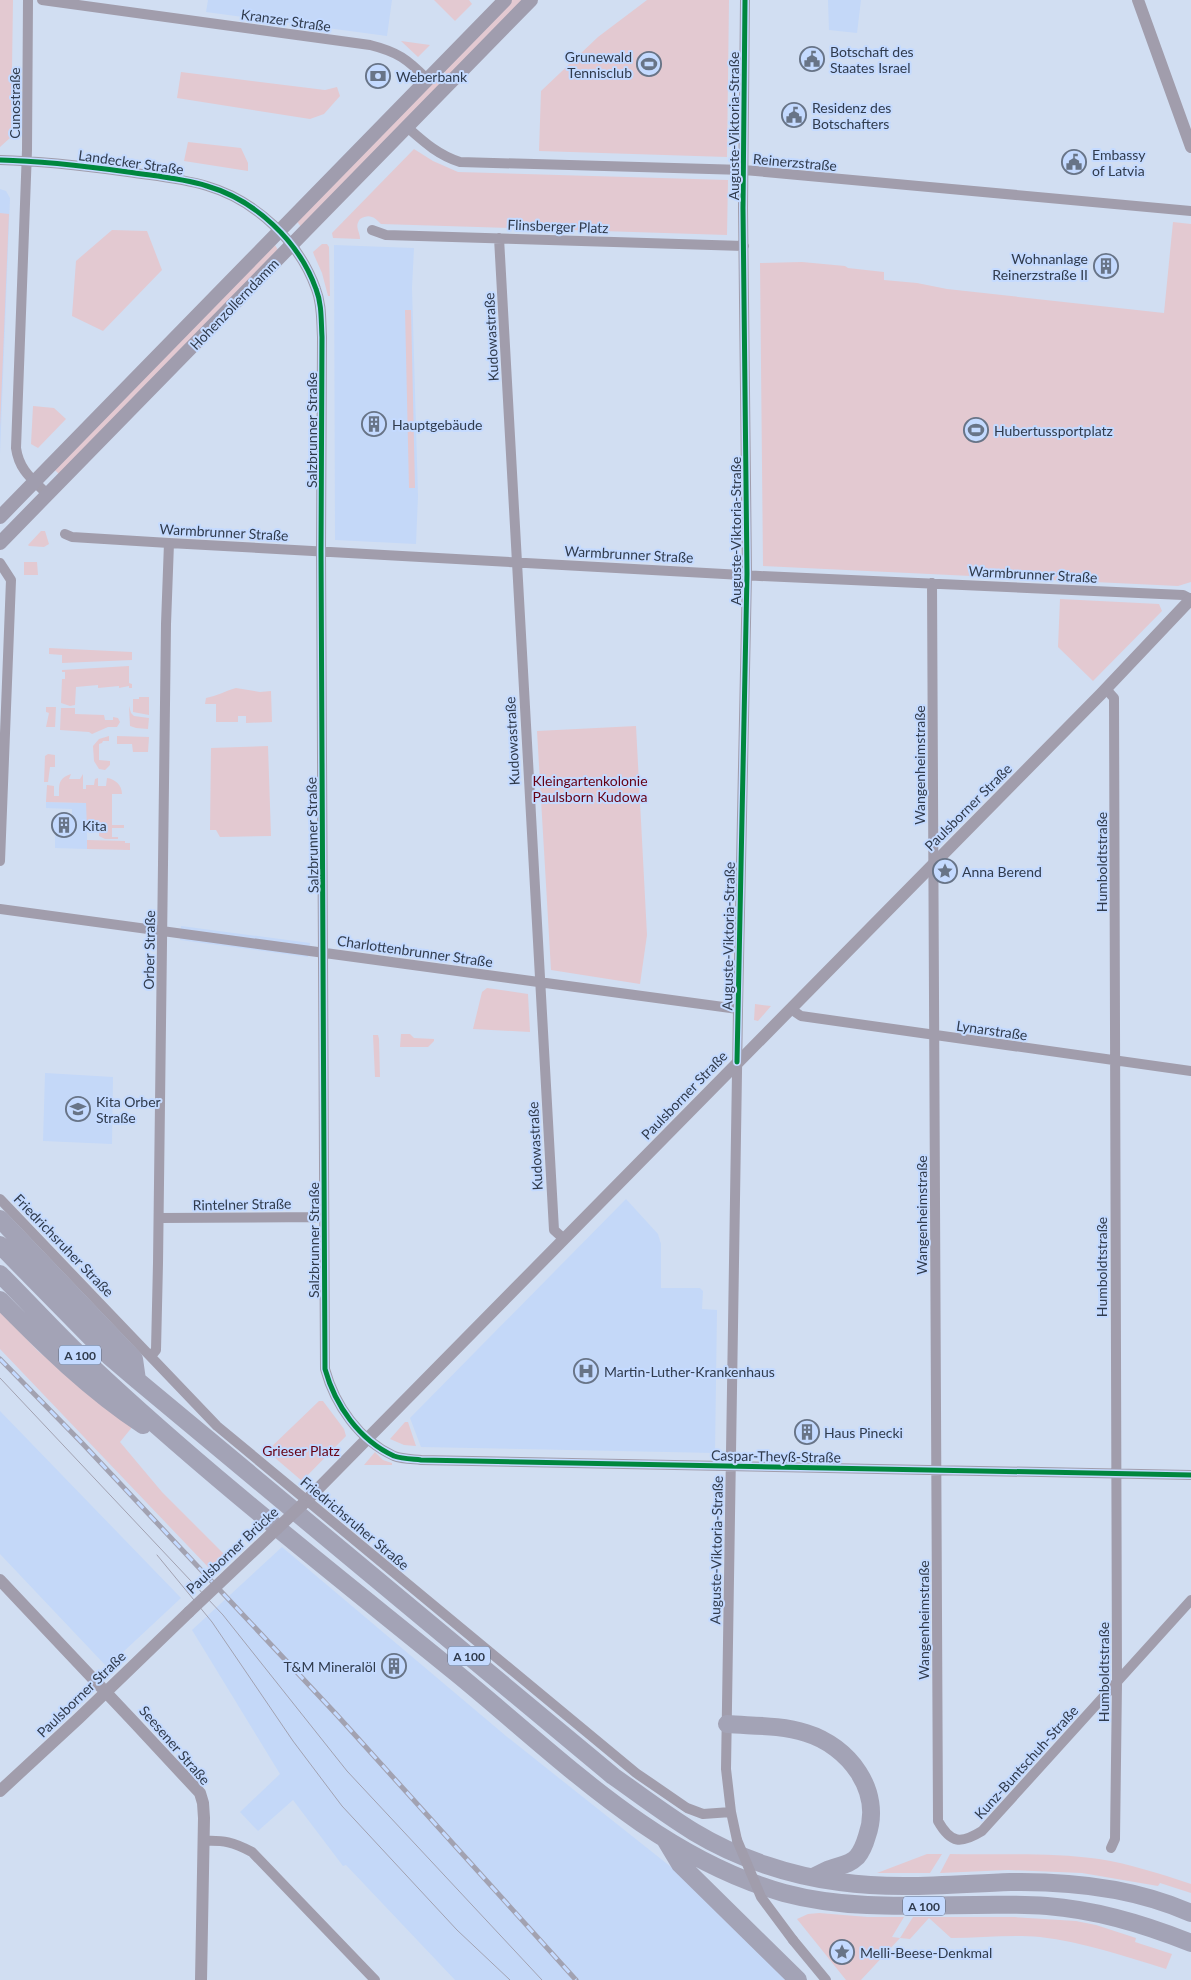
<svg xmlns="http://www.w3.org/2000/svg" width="1191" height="1980" viewBox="0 0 1191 1980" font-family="Lato,sans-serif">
<rect width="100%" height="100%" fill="#d1def2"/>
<!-- built -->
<path fill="#c4d8f8" d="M208 0H392L387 36 206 12Z
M828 0H861L857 33 829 30Z
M0 189 6 191 10 198 0 454Z
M334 245 414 248 412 288 418 496 416 544 335 540Z
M46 802 87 803V849L55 848V835L71 836 72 809 46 808Z
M181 926 310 943 308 957 180 940Z
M45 1073 113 1077 112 1144 43 1141Z
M626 1199 658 1234 661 1244V1288H700L703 1291 702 1309 717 1310 715 1453 421 1447 410 1418Z
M0 1411 181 1598 107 1667 0 1554Z
M282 1547 506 1736 695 1886 789 1980H455L346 1865 343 1866 293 1800 258 1831 240 1812 280 1774 192 1630Z"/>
<!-- green -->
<path fill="#e3c9d1" d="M0 0H13L11 137 0 147Z
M434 0H469L472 4 455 21Z
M511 0H523L448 76 443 70Z
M647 0H729L727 157 539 151 541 91 598 37Z
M401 41 430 45 418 57Z
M181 72 325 90 337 87 340 96 324 114 310 119 177 98Z
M438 75 444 81 301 227 296 220Z
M188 142 241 148 248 163V171L184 161Z
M414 149 433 161 458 172 728 180 727 235 381 224C375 218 370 213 360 219 354 227 360 231 360 239L333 238 332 233Z
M0 213 9 214 0 428Z
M1173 222 1191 224V582L1178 586 763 566 760 263 802 262 845 266 848 268 884 272V280L917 283 947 289 1164 313Z
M112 230 147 231 162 270 103 331 72 316 76 261Z
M322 244H327L329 247 330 296H328L322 273 314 255 313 252Z
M275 245 278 250 60 475 54 469Z
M405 310H411L415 488H409Z
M33 406 54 408 66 419 38 448 31 444Z
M41 531H45L49 544 44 547 29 546 28 545Z
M24 562H37L38 575H24Z
M1060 599 1159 604 1162 611 1093 681 1058 647Z
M49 648 132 652V660L62 663V655L49 654Z
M129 666V683L132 684V688H129V686L119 688V686L98 688V685L76 687 75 705 70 706 61 703 62 679H65V672H62V670Z
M236 688 260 692 271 691 272 722 246 723V716H238V722H216V704H205L206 698C217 696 225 691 236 688Z
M139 697H149V715L133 712V699H139Z
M129 706 131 713 134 716 149 718 148 729 136 728 130 726Z
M46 707H56L55 727H46L49 713 46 712Z
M61 708H75V714L104 715 105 720H113V717L118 718 120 722 117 727H108L92 734 89 732 60 730Z
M636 726 647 935 640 984 551 970 537 731Z
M109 736V741H103L102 743 99 744V760L110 761V765L105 770 99 769 94 761 93 746 99 739Z
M117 736 149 737 148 752H133L132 744H117Z
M268 746 271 836 220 837 216 830H210L211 748Z
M48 754 55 755V767H50L48 782H44L45 756Z
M71 774 69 779H80L83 774V789H86V785H94L95 779 98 778V786H106L107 778C115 779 122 785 122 794H112V825H124V828H112V837H118V839H105L99 836V828L87 827 86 803 46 802 47 785 54 786V796H59C59 785 58 778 71 774Z
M87 840 125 841V843H130V850L87 849Z
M487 988 528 994 530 1032 473 1029 482 992Z
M755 1004 771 1006 758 1021 754 1020Z
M401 1034H410L414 1038 434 1039V1041L428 1047H400Z
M373 1035H378L379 1039 380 1077H375Z
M0 1311 38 1351 133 1426 120 1442 162 1492 224 1554 209 1568 0 1349Z
M319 1401H323L344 1429 346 1436 302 1481 267 1451Z
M405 1422H408L416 1446 404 1445 390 1439Z
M375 1452 383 1460 392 1463V1465H364Z
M927 1854H942L930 1873H877Z
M950 1854C999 1855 1050 1852 1099 1859 1130 1864 1161 1874 1191 1884V1893L1160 1883 1158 1886 1082 1873 1008 1870 940 1873Z
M819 1913 868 1917H904L892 1937 900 1938 913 1917H1014L1076 1921 1096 1925 1136 1938 1135 1942 1172 1954 1166 1969C1124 1956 1083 1942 1040 1937 1011 1934 980 1938 951 1938L929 1918 910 1939 900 1938 861 1980H846L797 1919 808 1914Z"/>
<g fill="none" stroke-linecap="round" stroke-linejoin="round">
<!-- minor -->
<path stroke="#a19dac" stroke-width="10" d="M28 0 27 150 16 448C19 470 32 479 47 494
M42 0 370 45C398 52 407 59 427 79
M407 127C424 142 438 155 460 162L744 170 1191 211
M0 160C43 161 85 166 128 172 154 176 181 178 207 186 255 200 299 241 316 289 322 304 321 321 322 337L321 551 325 1369C335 1405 359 1440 394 1456 402 1459 412 1459 421 1460L1191 1475
M372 230 386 235 744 246
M499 238 554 1230 564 1239
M65 534 72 537 169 543 760 576 1183 595 1191 599
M0 563 11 580 0 861
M932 583 938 1821C951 1844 961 1844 982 1831L1191 1600
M1106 689 1114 698 1117 1683 1115 1839 1111 1848
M0 909 738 1009
M791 1009 801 1016 1191 1071
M0 1199 217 1426 636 1773 687 1808 703 1814 731 1812
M159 1218 324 1217
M151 1356 156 1350 158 1263 166 624 169 543
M737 1840 731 1812 726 1769 738 1009 747 574 743 208 745 0
M203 1841C224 1840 233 1842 252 1852L375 1980
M793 1940 826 1980"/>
<!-- tertiary -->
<path stroke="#a19dac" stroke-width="12" d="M1138 0 1191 147
M302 1505 1101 694 1191 599
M0 1580 133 1721 200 1793 203 1803 204 1818 201 1980
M0 1791 79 1718 189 1612"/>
<!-- secondary -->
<path stroke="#a09dae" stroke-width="14" d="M0 517 505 0
M0 543 531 0"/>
<!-- motorway -->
<path stroke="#a3a3b6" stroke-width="18" d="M0 1219 134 1359 137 1380
M0 1245 110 1357 137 1380 613 1776C640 1795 666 1815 694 1832 737 1858 790 1876 840 1882 896 1890 953 1884 1010 1882 1070 1881 1135 1888 1191 1913
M0 1274C30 1304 59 1336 90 1365 206 1474 332 1572 455 1672 557 1755 655 1857 784 1893 870 1916 959 1900 1047 1906 1097 1910 1144 1924 1191 1943
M0 1300C44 1345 90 1390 143 1425
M727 1724C753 1726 781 1725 806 1733 849 1746 883 1791 867 1836 865 1843 862 1851 857 1857 849 1865 840 1865 830 1869 824 1871 818 1875 813 1877
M665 1839 680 1864 798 1980"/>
<!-- tram -->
<path stroke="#a2a2b1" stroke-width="1" d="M0 1378 223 1615 347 1771 542 1980
M157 1555 212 1622 293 1741 342 1806 457 1930 510 1980"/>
<defs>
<path id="rail" d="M0 1359 83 1444 336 1714 576 1980"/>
</defs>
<!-- rail casing -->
<use href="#rail" stroke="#a2a2b1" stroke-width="5"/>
<!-- rail -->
<use href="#rail" stroke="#c4daff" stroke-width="3" stroke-dasharray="9" stroke-linecap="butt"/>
<!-- minor-bridge -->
<path stroke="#a19dac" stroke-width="10" d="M737 1840 761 1897 793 1940"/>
<!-- tertiary-bridge -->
<path stroke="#a19dac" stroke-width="12" d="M189 1612 302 1505"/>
<defs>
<path id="cycleway" d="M0 160C43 161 85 166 128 172 154 176 181 178 207 186 255 200 299 241 316 289 322 304 321 321 322 337L321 551 325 1369C335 1405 359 1440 394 1456 402 1459 412 1459 421 1460L1191 1475
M737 1062 747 574 743 208 745 0"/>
</defs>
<!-- cycleway casing -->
<use href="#cycleway" stroke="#c4daff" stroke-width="8"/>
<!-- cycleway -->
<use href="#cycleway" stroke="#00873e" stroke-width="5"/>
</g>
<!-- icons -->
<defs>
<symbol id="civic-ring" viewBox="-11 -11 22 22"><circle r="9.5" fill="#c4daff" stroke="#687487" stroke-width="1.5"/><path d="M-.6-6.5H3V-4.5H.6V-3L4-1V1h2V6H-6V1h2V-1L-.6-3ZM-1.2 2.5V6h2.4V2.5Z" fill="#687487"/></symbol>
<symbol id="stadium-ring" viewBox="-11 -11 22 22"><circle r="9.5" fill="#c4daff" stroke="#687487" stroke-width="1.5"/><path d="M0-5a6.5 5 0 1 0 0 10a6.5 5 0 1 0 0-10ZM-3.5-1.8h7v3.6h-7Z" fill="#687487"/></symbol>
<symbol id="bank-ring" viewBox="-11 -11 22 22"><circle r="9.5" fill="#c4daff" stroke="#687487" stroke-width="1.5"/><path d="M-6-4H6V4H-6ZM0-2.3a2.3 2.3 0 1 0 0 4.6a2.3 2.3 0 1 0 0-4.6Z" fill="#687487"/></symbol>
<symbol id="building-ring" viewBox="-11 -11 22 22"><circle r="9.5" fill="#c4daff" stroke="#687487" stroke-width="1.5"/><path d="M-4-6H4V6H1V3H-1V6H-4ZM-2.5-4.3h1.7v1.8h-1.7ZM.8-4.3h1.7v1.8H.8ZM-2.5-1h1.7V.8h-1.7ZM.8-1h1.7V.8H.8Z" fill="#687487"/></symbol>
<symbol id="sight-ring" viewBox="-11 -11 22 22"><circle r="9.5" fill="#c4daff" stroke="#687487" stroke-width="1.5"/><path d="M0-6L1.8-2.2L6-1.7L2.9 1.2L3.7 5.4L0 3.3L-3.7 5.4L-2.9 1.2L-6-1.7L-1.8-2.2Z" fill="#687487"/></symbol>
<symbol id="school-ring" viewBox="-11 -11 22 22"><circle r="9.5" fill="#c4daff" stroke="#687487" stroke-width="1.5"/><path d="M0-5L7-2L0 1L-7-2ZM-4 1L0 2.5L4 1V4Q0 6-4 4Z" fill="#687487"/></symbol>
<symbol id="hospital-ring" viewBox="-11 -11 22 22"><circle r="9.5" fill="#c4daff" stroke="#687487" stroke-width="1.5"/><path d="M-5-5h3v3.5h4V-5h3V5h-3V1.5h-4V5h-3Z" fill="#687487"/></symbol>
</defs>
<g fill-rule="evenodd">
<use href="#civic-ring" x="798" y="45" width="28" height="28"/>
<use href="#stadium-ring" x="635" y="50" width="28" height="28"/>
<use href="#bank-ring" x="364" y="62" width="28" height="28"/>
<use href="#civic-ring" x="780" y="101" width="28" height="28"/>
<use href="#civic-ring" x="1060" y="148" width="28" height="28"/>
<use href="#building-ring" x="1092" y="252" width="28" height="28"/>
<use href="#building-ring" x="360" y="410" width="28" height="28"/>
<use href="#stadium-ring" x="962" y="416" width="28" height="28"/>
<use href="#building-ring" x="50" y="811" width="28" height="28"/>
<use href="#sight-ring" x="931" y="857" width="28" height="28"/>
<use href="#school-ring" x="64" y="1095" width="28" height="28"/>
<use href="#hospital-ring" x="572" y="1357" width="28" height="28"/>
<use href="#building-ring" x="793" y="1418" width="28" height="28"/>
<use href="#building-ring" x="380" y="1652" width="28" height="28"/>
<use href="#sight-ring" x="828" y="1938" width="28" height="28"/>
</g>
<g text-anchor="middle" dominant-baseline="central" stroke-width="4" stroke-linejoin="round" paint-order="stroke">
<!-- shield labels -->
<g fill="#c4daff" stroke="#5c6b82" stroke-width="1">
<rect x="59" y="1345.5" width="42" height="19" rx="4"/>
<rect x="448" y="1646.5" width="42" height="19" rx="4"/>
<rect x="903" y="1896.5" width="42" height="19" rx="4"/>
</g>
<g font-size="12" font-weight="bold" fill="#303b4d">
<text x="80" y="1355">A 100</text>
<text x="469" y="1656">A 100</text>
<text x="924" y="1906">A 100</text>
</g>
<!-- street labels -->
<g font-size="14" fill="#303b4d" stroke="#c4daff">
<text transform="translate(286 20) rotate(8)">Kranzer Straße</text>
<text transform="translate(14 103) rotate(-90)">Cunostraße</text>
<text transform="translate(733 126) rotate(-90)">Auguste-Viktoria-Straße</text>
<text transform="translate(131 162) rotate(8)">Landecker Straße</text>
<text transform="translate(795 162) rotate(5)">Reinerzstraße</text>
<text transform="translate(558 226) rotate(2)">Flinsberger Platz</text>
<text transform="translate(234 304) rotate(-46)">Hohenzollerndamm</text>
<text transform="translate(491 337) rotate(-93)">Kudowastraße</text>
<text transform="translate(311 430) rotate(-90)">Salzbrunner Straße</text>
<text transform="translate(735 531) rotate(-90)">Auguste-Viktoria-Straße</text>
<text transform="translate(224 532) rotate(3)">Warmbrunner Straße</text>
<text transform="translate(629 554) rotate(3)">Warmbrunner Straße</text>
<text transform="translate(1033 574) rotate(3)">Warmbrunner Straße</text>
<text transform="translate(512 741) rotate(-93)">Kudowastraße</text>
<text transform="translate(919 765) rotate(-90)">Wangenheimstraße</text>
<text transform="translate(968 807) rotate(-45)">Paulsborner Straße</text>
<text transform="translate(312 835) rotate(-91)">Salzbrunner Straße</text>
<text transform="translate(1101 862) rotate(-90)">Humboldtstraße</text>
<text transform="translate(728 936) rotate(-89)">Auguste-Viktoria-Straße</text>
<text transform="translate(149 950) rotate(-89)">Orber Straße</text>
<text transform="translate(415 951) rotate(8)">Charlottenbrunner Straße</text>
<text transform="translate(992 1030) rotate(8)">Lynarstraße</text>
<text transform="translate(684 1095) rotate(-46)">Paulsborner Straße</text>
<text transform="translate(535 1146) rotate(-93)">Kudowastraße</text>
<text transform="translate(242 1204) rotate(-1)">Rintelner Straße</text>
<text transform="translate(921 1215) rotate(-90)">Wangenheimstraße</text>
<text transform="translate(313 1240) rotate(-90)">Salzbrunner Straße</text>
<text transform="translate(64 1245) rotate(46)">Friedrichsruher Straße</text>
<text transform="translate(1101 1267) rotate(-90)">Humboldtstraße</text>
<text transform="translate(776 1456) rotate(1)">Caspar-Theyß-Straße</text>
<text transform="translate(355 1523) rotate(40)">Friedrichsruher Straße</text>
<text transform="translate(232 1550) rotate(-43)">Paulsborner Brücke</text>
<text transform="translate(716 1550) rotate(-89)">Auguste-Viktoria-Straße</text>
<text transform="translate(923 1620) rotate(-90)">Wangenheimstraße</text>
<text transform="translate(1103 1672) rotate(-90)">Humboldtstraße</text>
<text transform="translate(81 1694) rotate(-44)">Paulsborner Straße</text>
<text transform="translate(175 1745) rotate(49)">Seesener Straße</text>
<text transform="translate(1026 1762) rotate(-48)">Kunz-Buntschuh-Straße</text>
</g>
<!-- poi labels -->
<g font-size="14" fill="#303b4d" stroke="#c4daff" text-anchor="start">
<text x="830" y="51">Botschaft des<tspan x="830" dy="16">Staates Israel</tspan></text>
<text x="632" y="56" text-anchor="end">Grunewald<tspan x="632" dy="16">Tennisclub</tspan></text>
<text x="396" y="76">Weberbank</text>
<text x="812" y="107">Residenz des<tspan x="812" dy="16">Botschafters</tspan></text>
<text x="1092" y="154">Embassy<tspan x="1092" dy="16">of Latvia</tspan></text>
<text x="1088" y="258" text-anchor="end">Wohnanlage<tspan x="1088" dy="16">Reinerzstraße II</tspan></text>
<text x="392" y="424">Hauptgebäude</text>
<text x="994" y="430">Hubertussportplatz</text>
<text x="82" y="825">Kita</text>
<text x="962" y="871">Anna Berend</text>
<text x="96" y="1101">Kita Orber<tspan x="96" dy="16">Straße</tspan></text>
<text x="604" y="1371">Martin-Luther-Krankenhaus</text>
<text x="824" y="1432">Haus Pinecki</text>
<text x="376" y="1666" text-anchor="end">T&amp;M Mineralöl</text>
<text x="860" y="1952">Melli-Beese-Denkmal</text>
</g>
<!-- park labels -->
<g font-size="14" fill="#660014" stroke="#c4daff">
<text x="590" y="780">Kleingartenkolonie<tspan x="590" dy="16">Paulsborn Kudowa</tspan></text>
<text x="301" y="1450">Grieser Platz</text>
</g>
</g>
</svg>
